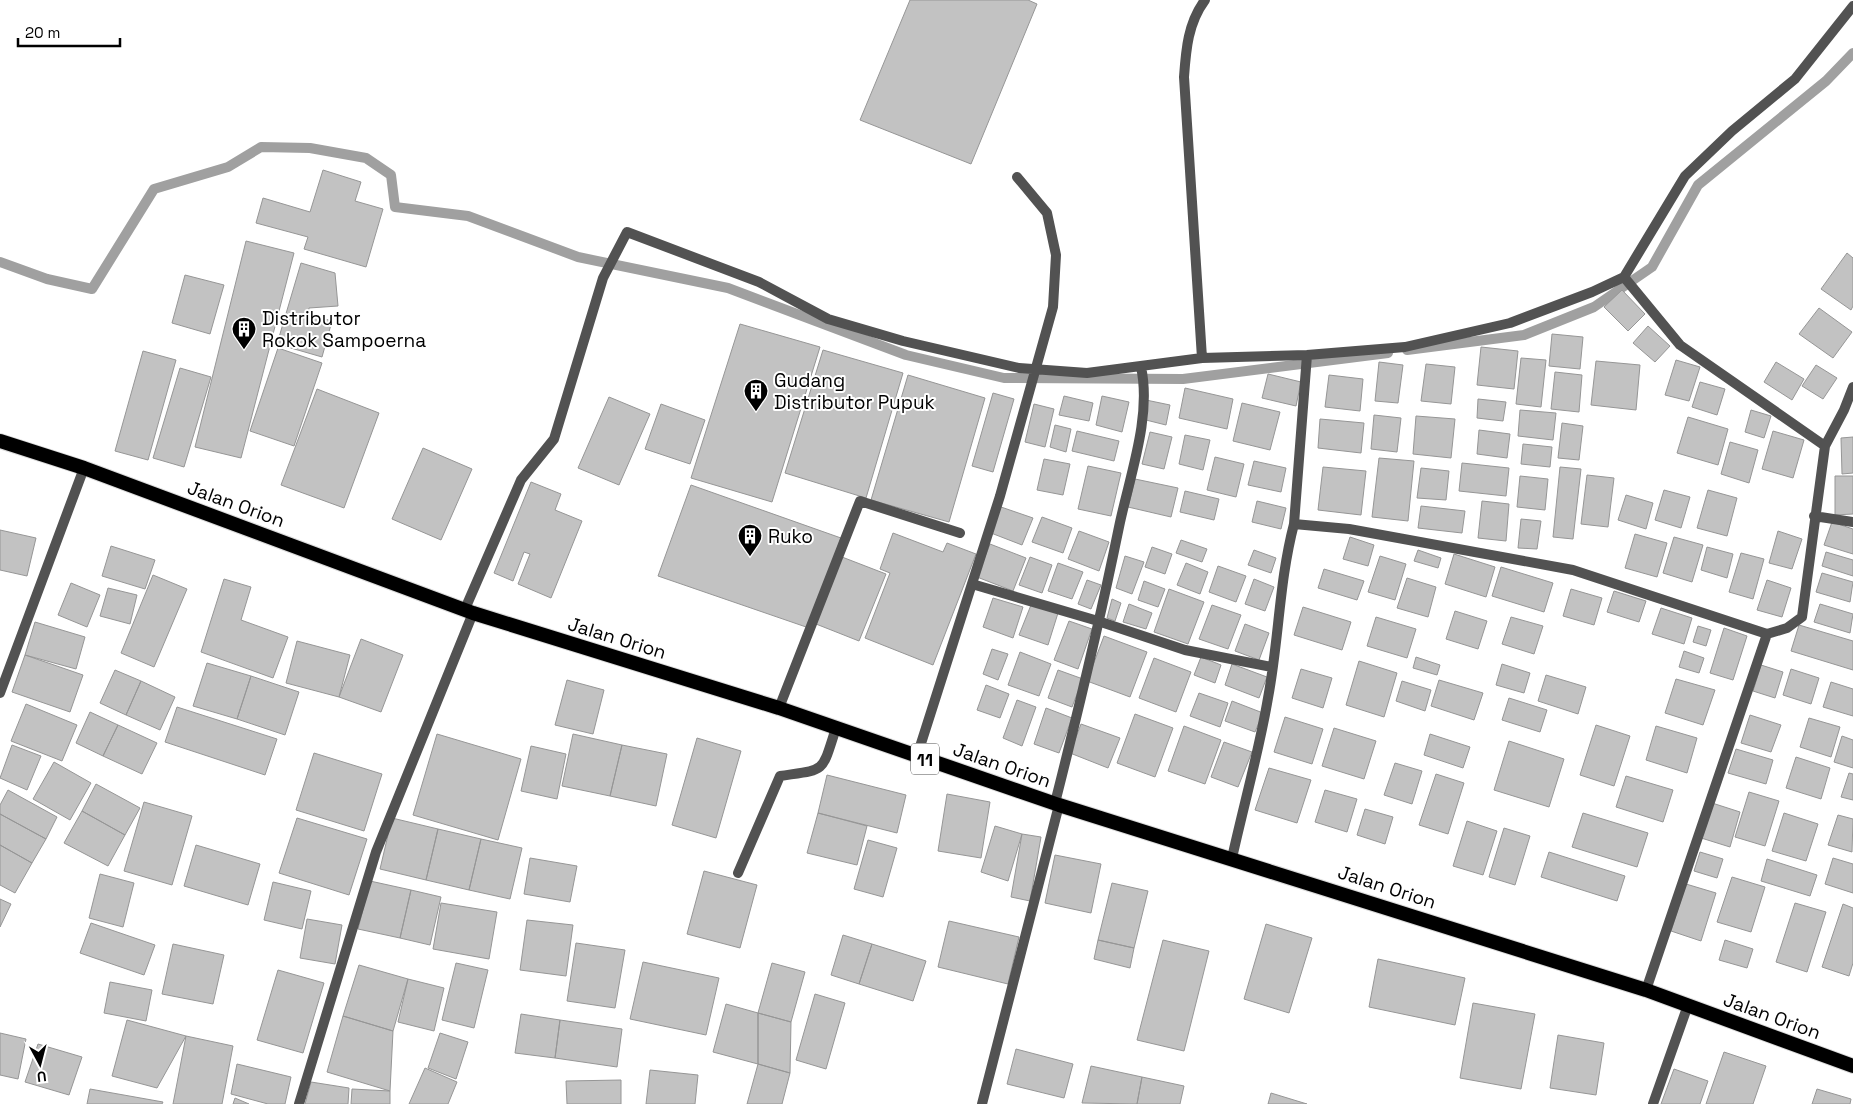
<svg xmlns="http://www.w3.org/2000/svg" width="1853" height="1104" viewBox="0 0 1853 1104" font-family="'Space Grotesk',sans-serif">
<rect width="100%" height="100%" fill="#fff"/>
<g fill="none" stroke-linecap="round" stroke-linejoin="round">
<!-- stream -->
<path stroke="#a0a0a0" stroke-width="10" d="M0 262 47 279 92 289 154 189 228 167 261 147 310 148 366 158 391 175 395 207 468 216 578 257 728 288 906 355 1004 378 1183 379 1388 353
M1407 350 1524 335 1594 307 1652 267 1698 185 1826 81 1853 53"/>
</g>
<!-- building -->
<path fill="#c2c2c2" stroke="#969696" d="M910 0H1028L1037 4 971 164 860 120Z
M323 170 361 182 355 201 383 209 366 267 304 249 308 237 256 223 263 198 310 212Z
M246 241 294 253 241 458 195 447Z
M1847 253 1853 258V306L1851 310 1821 289Z
M301 263 335 273 338 306 309 308 308 314 332 321 322 357 277 344Z
M185 275 224 285 210 334 172 323Z
M1622 290 1645 314 1628 331 1604 307Z
M1819 308 1852 332 1833 358 1799 334Z
M740 324 820 347 772 502 691 478Z
M1648 326 1670 346 1655 362 1633 343Z
M1552 334 1583 337 1580 369 1549 366Z
M1481 347 1518 351 1514 389 1477 385Z
M278 348 322 363 294 446 250 431Z
M823 350 903 373 866 498 785 473Z
M143 351 176 360 148 460 115 451Z
M1521 358 1546 360 1541 407 1516 404Z
M1676 360 1700 367 1689 401 1665 395Z
M1596 361 1640 365 1636 410 1591 405Z
M1379 362 1403 365 1398 403 1375 401Z
M1776 362 1804 379 1792 400 1764 382Z
M1426 364 1455 367 1451 404 1421 401Z
M1816 365 1837 378 1823 399 1802 386Z
M180 368 211 377 184 467 153 458Z
M1555 372 1582 375 1579 412 1551 409Z
M1268 374 1301 382 1296 406 1262 398Z
M908 375 985 398 949 522 871 500Z
M1329 375 1363 379 1360 411 1325 407Z
M1700 382 1725 389 1717 415 1692 407Z
M1185 388 1233 399 1227 429 1179 418Z
M317 389 379 413 344 508 281 485Z
M993 393 1014 399 993 472 972 466Z
M1064 396 1093 403 1089 421 1059 415Z
M1102 396 1129 402 1122 432 1096 425Z
M609 397 650 414 619 485 578 468Z
M1478 399 1506 402 1503 421 1477 418Z
M1146 400 1170 405 1166 425 1142 419Z
M1242 403 1280 412 1270 450 1233 441Z
M661 404 705 420 690 464 645 449Z
M1034 404 1054 409 1045 447 1025 442Z
M1520 410 1556 413 1553 440 1518 436Z
M1751 410 1771 416 1764 438 1745 432Z
M1374 415 1401 418 1397 452 1371 449Z
M1416 416 1455 419 1451 458 1413 454Z
M1688 417 1728 429 1718 465 1677 453Z
M1320 419 1364 423 1361 453 1318 448Z
M1562 423 1583 426 1579 460 1558 458Z
M1055 425 1071 429 1066 452 1050 447Z
M1479 430 1510 434 1507 458 1477 454Z
M1077 431 1119 441 1114 461 1072 451Z
M1773 431 1804 440 1793 478 1762 469Z
M1150 432 1172 437 1164 469 1142 464Z
M1185 435 1210 440 1203 470 1179 464Z
M1853 437V473L1842 474 1841 438Z
M1730 442 1758 450 1749 483 1721 474Z
M1523 444 1552 447 1550 467 1521 464Z
M423 448 472 469 441 540 392 519Z
M1215 457 1244 464 1236 497 1207 490Z
M1379 458 1414 461 1408 521 1372 517Z
M1044 459 1070 464 1063 495 1037 490Z
M1254 461 1286 468 1281 492 1248 485Z
M1462 463 1509 468 1506 496 1459 491Z
M1088 466 1121 473 1111 516 1078 509Z
M1323 467 1366 471 1361 515 1318 510Z
M1560 467 1581 469 1573 539 1553 537Z
M1421 468 1449 471 1446 500 1417 498Z
M1587 475 1614 478 1608 527 1581 524Z
M1520 476 1548 479 1545 510 1517 507Z
M1835 476H1853V514L1835 515Z
M1135 479 1178 488 1171 517 1128 507Z
M531 482 561 494 555 510 582 521 551 598 518 584 530 554 524 552 513 581 494 573Z
M691 485 841 538 809 628 658 576Z
M1664 490 1690 497 1681 528 1655 520Z
M1708 490 1737 498 1727 536 1697 528Z
M1185 491 1219 499 1214 520 1180 512Z
M1626 495 1653 503 1646 529 1618 520Z
M1257 501 1286 508 1281 529 1252 522Z
M1482 501 1509 504 1506 541 1478 538Z
M1421 506 1465 511 1462 533 1418 528Z
M1001 507 1033 518 1022 545 991 533Z
M1042 517 1072 528 1063 553 1032 542Z
M1521 519 1541 521 1537 549 1518 548Z
M1832 522 1853 529V554L1824 545Z
M0 530 36 538 27 576 0 570Z
M1079 531 1109 542 1099 571 1068 559Z
M1778 531 1802 539 1792 569 1769 563Z
M893 533 943 552 947 543 976 554 933 665 865 638 890 573 880 569Z
M1635 534 1667 543 1657 577 1625 568Z
M1350 537 1374 545 1368 566 1343 559Z
M1674 537 1703 545 1692 582 1663 573Z
M1181 540 1207 549 1202 562 1176 553Z
M990 544 1026 558 1013 591 977 577Z
M111 546 155 560 145 589 102 576Z
M1152 547 1172 554 1165 574 1145 567Z
M1707 547 1733 554 1727 578 1701 570Z
M1254 550 1276 558 1271 573 1248 565Z
M1418 550 1441 558 1438 568 1414 561Z
M1826 552 1853 560V576L1822 566Z
M1741 553 1764 559 1753 599 1729 592Z
M1454 554 1495 567 1486 597 1445 584Z
M1125 556 1144 562 1132 594 1116 588Z
M1380 556 1406 564 1395 600 1368 592Z
M842 557 886 574 859 641 816 624Z
M1030 557 1052 565 1042 593 1019 585Z
M1058 563 1083 572 1072 599 1048 591Z
M1186 563 1208 572 1200 594 1177 585Z
M1218 566 1246 576 1236 602 1209 592Z
M1501 567 1553 583 1544 612 1492 596Z
M1324 569 1364 581 1357 600 1318 588Z
M1822 573 1853 582 1850 602 1816 592Z
M153 575 187 589 154 667 121 653Z
M1407 578 1436 587 1428 617 1397 608Z
M224 579 251 587 241 620 288 637 273 678 201 652Z
M1254 579 1274 587 1265 611 1245 604Z
M1087 580 1101 585 1091 609 1078 604Z
M1767 580 1791 588 1782 617 1757 610Z
M1144 581 1165 589 1158 607 1138 600Z
M71 583 100 595 87 627 58 615Z
M108 588 137 595 130 624 100 616Z
M1169 589 1204 602 1188 644 1154 632Z
M1571 589 1602 598 1594 625 1563 616Z
M1614 591 1646 601 1639 622 1607 612Z
M993 598 1023 607 1013 638 983 627Z
M1112 599 1121 603 1115 621 1107 618Z
M1129 604 1152 613 1146 629 1123 622Z
M1820 604 1853 614 1850 633 1814 622Z
M1031 605 1058 613 1048 645 1019 635Z
M1212 605 1241 615 1228 649 1199 639Z
M1303 607 1351 622 1342 650 1294 635Z
M1661 608 1692 618 1684 644 1652 634Z
M1455 611 1487 621 1478 649 1446 639Z
M1376 617 1416 629 1407 658 1367 646Z
M1511 617 1543 626 1534 654 1502 644Z
M1069 621 1092 629 1078 669 1054 660Z
M35 622 85 637 76 669 25 655Z
M1245 624 1269 633 1259 660 1235 651Z
M1799 625 1853 641V670L1791 651Z
M1698 626 1711 630 1706 646 1693 642Z
M1724 628 1747 636 1733 680 1710 673Z
M1104 636 1147 652 1130 697 1087 681Z
M361 639 403 655 381 712 339 697Z
M297 641 350 655 339 697 286 683Z
M992 649 1008 654 998 680 983 674Z
M1684 651 1704 658 1699 673 1679 667Z
M1020 652 1051 664 1039 696 1008 685Z
M25 655 83 675 70 712 12 692Z
M1201 657 1221 665 1215 683 1194 675Z
M1416 657 1440 665 1437 675 1413 668Z
M1154 658 1191 672 1176 712 1139 698Z
M1359 661 1397 673 1384 717 1346 705Z
M207 663 251 676 237 719 193 706Z
M1232 664 1267 677 1259 698 1225 685Z
M1502 664 1530 673 1524 693 1496 685Z
M1761 665 1783 672 1775 698 1753 691Z
M1301 669 1332 678 1323 708 1292 698Z
M1791 669 1819 678 1811 704 1783 695Z
M115 670 141 681 126 715 100 703Z
M1058 670 1083 679 1072 707 1048 698Z
M1546 675 1586 687 1578 714 1538 701Z
M251 676 299 692 285 735 237 719Z
M1676 679 1715 690 1703 725 1665 713Z
M567 680 604 690 593 734 555 725Z
M1439 680 1483 693 1474 720 1431 706Z
M141 681 175 697 160 730 126 715Z
M1402 681 1431 690 1425 711 1396 701Z
M1831 682 1853 689V716L1823 707Z
M986 685 1009 694 1000 718 977 710Z
M1199 693 1228 703 1220 727 1190 716Z
M1509 698 1547 710 1540 732 1502 720Z
M1017 700 1036 707 1022 746 1003 738Z
M1232 701 1263 713 1255 732 1225 721Z
M26 704 77 725 62 761 11 741Z
M177 707 277 739 265 775 165 742Z
M1046 708 1072 718 1059 753 1034 744Z
M90 712 118 725 103 756 76 743Z
M1135 714 1173 728 1155 777 1117 763Z
M1750 715 1781 725 1771 752 1741 743Z
M1285 717 1323 729 1312 764 1274 752Z
M1809 718 1840 727 1831 757 1800 747Z
M1081 724 1120 738 1108 768 1070 753Z
M118 725 157 743 142 774 103 756Z
M1596 725 1630 736 1614 786 1580 775Z
M1184 726 1221 740 1205 784 1168 771Z
M1656 726 1697 738 1687 773 1646 760Z
M1334 728 1376 741 1364 779 1322 766Z
M437 734 521 759 498 840 413 815Z
M573 734 622 745 610 796 562 786Z
M1430 734 1470 747 1463 768 1424 755Z
M1842 736 1853 740V768L1834 762Z
M697 738 741 751 716 838 672 825Z
M1509 741 1564 759 1549 807 1494 790Z
M1224 742 1252 752 1238 787 1211 777Z
M12 745 41 756 27 790 0 778Z
M622 745 667 754 656 806 610 796Z
M531 746 566 754 557 799 521 791Z
M1736 749 1773 760 1766 784 1728 773Z
M314 753 382 774 364 831 296 810Z
M1796 757 1830 768 1821 799 1786 788Z
M54 762 91 783 70 820 33 799Z
M1395 763 1422 771 1412 804 1384 795Z
M1269 768 1311 780 1297 823 1255 810Z
M1849 773 1853 774V800L1841 797Z
M1436 774 1464 783 1448 834 1419 825Z
M827 775 906 795 897 833 818 813Z
M1626 776 1673 790 1663 822 1616 807Z
M96 784 140 808 125 835 82 811Z
M8 790 57 817 46 839 0 814V805Z
M1325 790 1357 799 1347 832 1315 822Z
M1749 792 1779 801 1765 846 1735 837Z
M947 794 990 802 981 858 938 851Z
M144 802 192 816 172 885 124 871Z
M1709 802 1740 812 1730 847 1698 837Z
M1365 809 1393 817 1385 844 1357 835Z
M82 811 125 835 108 866 64 843Z
M818 813 867 826 857 865 807 853Z
M1583 813 1648 833 1637 867 1572 847Z
M1784 813 1818 824 1806 861 1772 851Z
M0 814 46 839 32 863 0 845Z
M1838 815 1853 819 1852 852 1828 845Z
M297 818 367 839 349 895 279 873Z
M392 818 438 829 426 880 380 869Z
M1467 821 1497 831 1483 875 1453 866Z
M995 826 1022 834 1008 881 981 872Z
M1504 828 1530 836 1515 885 1489 877Z
M438 829 481 839 469 890 426 880Z
M1022 834 1041 837 1030 901 1011 897Z
M481 839 522 848 510 899 469 890Z
M868 840 897 848 883 897 854 889Z
M0 845 32 863 15 893 0 885Z
M196 845 260 864 248 905 184 886Z
M1549 852 1625 876 1617 901 1541 877Z
M1700 852 1723 859 1717 878 1694 871Z
M1055 855 1101 864 1091 913 1045 903Z
M530 858 577 866 570 902 524 894Z
M1833 858 1853 864V893L1825 884Z
M1767 859 1817 875 1810 896 1761 881Z
M704 871 757 885 740 948 687 934Z
M100 874 134 883 123 927 89 918Z
M1732 877 1765 887 1751 932 1717 922Z
M370 881 411 890 400 938 358 929Z
M273 882 311 891 302 929 264 920Z
M1112 883 1148 891 1134 948 1098 940Z
M1686 884 1716 893 1701 941 1671 931Z
M411 890 441 897 430 945 400 938Z
M0 899 11 904 0 927Z
M441 903 497 912 489 959 433 949Z
M1795 903 1826 912 1807 972 1776 962Z
M1843 904 1853 908V963L1849 976 1822 967Z
M307 919 342 925 335 964 300 958Z
M527 920 573 925 566 976 520 970Z
M949 921 1019 937 1008 984 938 967Z
M91 923 155 945 144 975 80 953Z
M1266 924 1312 938 1289 1013 1244 999Z
M843 935 872 944 859 984 831 975Z
M1098 940 1134 948 1130 968 1094 959Z
M1163 940 1209 951 1184 1051 1137 1040Z
M1725 940 1753 949 1747 968 1719 960Z
M576 943 625 950 615 1008 567 1001Z
M173 944 224 955 213 1004 162 994Z
M872 944 926 961 913 1001 859 984Z
M1378 959 1465 978 1455 1025 1369 1007Z
M643 962 719 978 706 1035 630 1019Z
M456 963 488 970 474 1028 442 1020Z
M772 963 805 972 791 1022 758 1013Z
M359 965 408 979 393 1031 343 1016Z
M278 970 324 983 303 1053 257 1040Z
M408 979 444 988 434 1031 398 1022Z
M110 982 152 990 146 1021 104 1013Z
M815 994 845 1003 826 1069 796 1060Z
M1473 1003 1535 1014 1521 1089 1460 1078Z
M726 1004 758 1013V1064L713 1052Z
M758 1013 791 1022 790 1073 758 1064Z
M521 1014 560 1020 555 1058 515 1053Z
M343 1016 393 1031 390 1091 327 1072Z
M127 1020 186 1036 157 1088 112 1076Z
M560 1020 622 1029 617 1067 555 1058Z
M0 1033 26 1039 18 1079 0 1075Z
M440 1033 468 1042 456 1079 428 1068Z
M1558 1035 1604 1043 1596 1095 1550 1088Z
M186 1036 233 1046 222 1104H173Z
M38 1044 82 1057 69 1095 25 1082Z
M1016 1049 1073 1064 1064 1098 1007 1084Z
M1724 1052 1766 1066 1753 1104H1706Z
M237 1064 291 1077 285 1104H268L231 1094Z
M758 1064 790 1073 782 1104H747Z
M1091 1066 1142 1077 1137 1104 1082 1103Z
M425 1068 457 1082 448 1104H409Z
M1674 1069 1708 1081 1700 1104H1661Z
M650 1070 698 1075 695 1104H646Z
M1142 1077 1184 1086 1180 1104H1137Z
M621 1080V1104H567L566 1081Z
M311 1082 349 1088 348 1104H305Z
M90 1089 163 1102 162 1104H87Z
M352 1089 390 1091V1104H351Z
M1817 1089 1851 1099 1850 1104H1812Z
M1271 1093 1307 1104H1268Z
M235 1098 249 1104H233Z"/>
<g fill="none" stroke-linecap="round" stroke-linejoin="round">
<defs>
<path id="trunk" d="M0 441 84 468 473 613 779 708 1059 805 1646 990 1853 1066"/>
</defs>
<!-- trunk casing -->
<use href="#trunk" stroke="#dbdbdb" stroke-width="16"/>
<!-- service -->
<path stroke="#525252" stroke-width="10" d="M779 708 860 501 960 533
M738 873 780 776C827 769 821 774 836 728"/>
<!-- minor -->
<path stroke="#525252" stroke-width="10" d="M1624 277 1680 345 1825 446
M1202 358 1184 77C1186 49 1188 23 1205 0
M1814 516 1853 522
M1294 524 1349 529 1573 570 1767 634
M972 584 1098 621 1185 650 1272 667
M465 609 521 480 554 439 603 278 627 232 759 282 828 319 903 341 1019 368 1087 373 1202 358 1307 355 1405 347 1510 323 1592 292 1624 277 1685 176 1732 131 1795 79 1853 6
M0 693 84 468
M917 756 1000 496 1053 307 1056 255 1047 213 1017 177
M1055 803C1078 712 1100 620 1119 527 1129 478 1152 417 1141 367
M1232 858C1244 804 1259 751 1268 698 1279 640 1279 581 1294 524L1307 355
M1646 990 1767 634 1787 628 1802 617 1825 446 1844 410 1853 387
M299 1104 376 852 473 613
M982 1104 1059 805
M1653 1104 1688 1005"/>
<!-- trunk -->
<use href="#trunk" stroke="#000" stroke-width="14"/>
</g>
<!-- icons -->
<defs>
<symbol id="building-pin" viewBox="-11 -11 22 30"><path d="M0 17L-7.5 6A9.5 9.5 0 1 1 7.5 6Z" fill="#000" stroke="#fff"/><path d="M-4-6H4V6H1V3H-1V6H-4ZM-2.5-4.3h1.7v1.8h-1.7ZM.8-4.3h1.7v1.8H.8ZM-2.5-1h1.7V.8h-1.7ZM.8-1h1.7V.8H.8Z" fill="#fff"/></symbol>
</defs>
<g fill-rule="evenodd">
<use href="#building-pin" x="230" y="315" width="28" height="38"/>
<use href="#building-pin" x="742" y="377" width="28" height="38"/>
<use href="#building-pin" x="736" y="522" width="28" height="38"/>
</g>
<g text-anchor="middle" dominant-baseline="central" stroke-width="4" stroke-linejoin="round" paint-order="stroke">
<!-- shield labels -->
<rect fill="#fff" stroke="#4c4c4c" stroke-width="1" x="911" y="743.5" width="28" height="31" rx="4"/>
<g font-size="18" font-weight="bold" fill="#000">
<text x="925" y="759">11</text>
</g>
<!-- poi labels -->
<g font-size="19" fill="#000" stroke="#fff" text-anchor="start">
<text x="262" y="318">Distributor<tspan x="262" dy="22">Rokok Sampoerna</tspan></text>
<text x="774" y="380">Gudang<tspan x="774" dy="22">Distributor Pupuk</tspan></text>
<text x="768" y="536">Ruko</text>
</g>
<!-- street labels -->
<g font-size="19" fill="#000" stroke="#fff">
<text transform="translate(236 504) rotate(20)">Jalan Orion</text>
<text transform="translate(617 638) rotate(17)">Jalan Orion</text>
<text transform="translate(1002 765) rotate(19)">Jalan Orion</text>
<text transform="translate(1387 887) rotate(18)">Jalan Orion</text>
<text transform="translate(1772 1016) rotate(20)">Jalan Orion</text>
</g>
</g>
<!-- north arrow -->
<g transform="translate(40 1064) rotate(173)" stroke="#ffffff" stroke-width="4" paint-order="stroke">
<path d="M0-4L9 19L0 12L-9 19Z" fill="#000000"/>
<text y="-8" font-size="14" font-weight="bold" text-anchor="middle" fill="#000000">U</text>
</g>
<!-- scale -->
<path d="M18 38v8h102v-8" fill="none" stroke="#000000" stroke-width="2.5"/>
<text x="25" y="38" font-size="15" fill="#000000" stroke="#ffffff" stroke-width="4" paint-order="stroke">20 m</text>
</svg>
